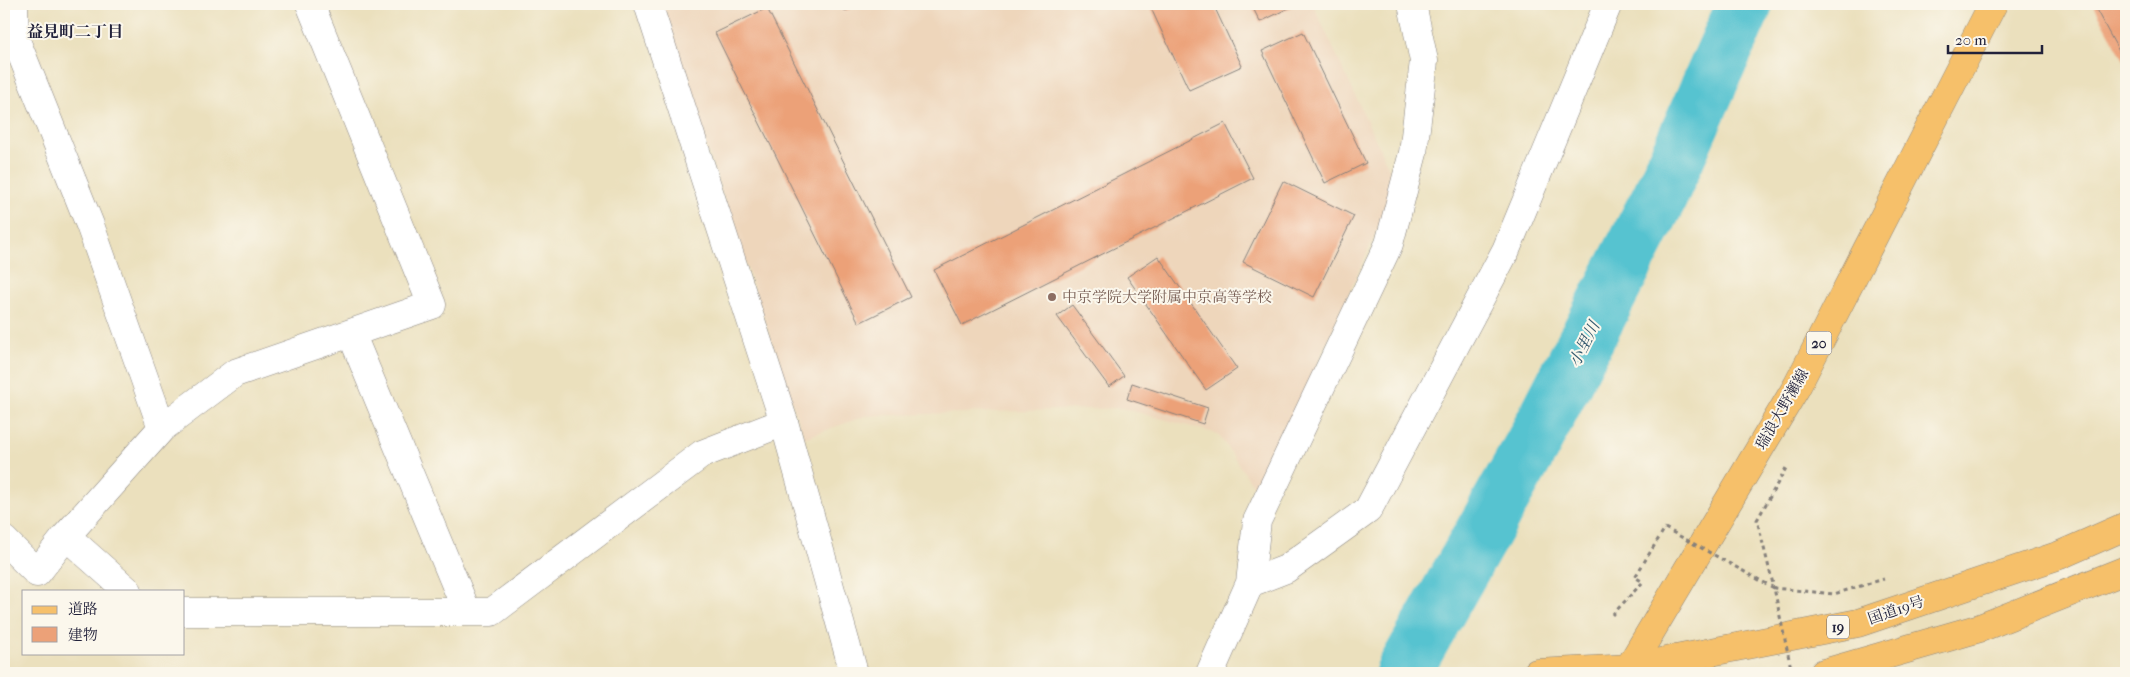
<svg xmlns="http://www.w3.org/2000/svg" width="2130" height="677" viewBox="0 0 2130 677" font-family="'IM FELL French Canon','Noto Serif JP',serif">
<rect width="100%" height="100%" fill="#fbf7ec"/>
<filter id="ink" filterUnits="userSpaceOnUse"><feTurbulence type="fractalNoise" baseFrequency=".02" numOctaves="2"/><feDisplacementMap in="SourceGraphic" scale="10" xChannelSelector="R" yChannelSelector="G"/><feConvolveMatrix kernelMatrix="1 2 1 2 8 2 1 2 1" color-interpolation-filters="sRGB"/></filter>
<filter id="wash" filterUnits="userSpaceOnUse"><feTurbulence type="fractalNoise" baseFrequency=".0096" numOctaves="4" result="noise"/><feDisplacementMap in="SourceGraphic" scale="20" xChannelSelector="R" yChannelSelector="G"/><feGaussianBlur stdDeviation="1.12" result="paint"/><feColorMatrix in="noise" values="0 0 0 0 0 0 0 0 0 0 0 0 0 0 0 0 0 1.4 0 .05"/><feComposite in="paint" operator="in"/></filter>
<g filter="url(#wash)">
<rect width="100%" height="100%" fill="#ebe0bd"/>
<!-- built -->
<path fill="#eed6bb" d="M659 4H1313L1397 186 1259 494 1218 434 1122 408 865 416 804 438Z"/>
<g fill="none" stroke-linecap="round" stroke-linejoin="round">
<!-- river -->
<path stroke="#57c3d0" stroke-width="56" d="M1403 673 1532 445 1660 196 1745 4"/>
</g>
<g id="blocks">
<!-- building -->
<path fill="#eca178" d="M744 4H756L746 9Z
M841 4H861L845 11Z
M1149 4H1213L1242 66 1189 90Z
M1251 4H1297L1260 22Z
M2093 4H2126V64Z
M767 8 911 297 859 323 715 33Z
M1303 32 1366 163 1325 183 1262 51Z
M1225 123 1253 178 962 325 934 270Z
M1283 181 1354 216 1314 297 1243 262Z
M1158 256 1237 369 1206 390 1127 277Z
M1072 305 1124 376 1109 387 1057 316Z
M1132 383 1208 408 1203 424 1127 399Z"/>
</g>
</g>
<g filter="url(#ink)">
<use href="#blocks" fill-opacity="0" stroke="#86817c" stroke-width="1"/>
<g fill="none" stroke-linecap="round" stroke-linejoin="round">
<defs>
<path id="minor" d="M14 4 15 38 90 225 162 428
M351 333 467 612
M66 536 162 428 235 373 432 305 310 4
M4 540 37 573 66 536 128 591
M1250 583 1286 569 1368 510 1506 250 1608 4
M184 612H492L702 454 784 422
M1210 673 1250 583 1257 521 1389 244 1413 153 1424 61 1412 4"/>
<path id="tertiary" d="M648 4 784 422 854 673"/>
<path id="primary" d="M1626 673 1797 386 1993 4"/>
<path id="trunk" d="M1537 673 1630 668 1858 623 2060 555 2126 526
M1824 673 1980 628 2126 570"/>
</defs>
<!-- minor casing -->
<use href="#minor" stroke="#86817c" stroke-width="29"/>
<!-- tertiary casing -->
<use href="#tertiary" stroke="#86817c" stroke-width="29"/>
<!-- primary casing -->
<use href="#primary" stroke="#86817c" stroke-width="29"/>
<!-- trunk casing -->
<use href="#trunk" stroke="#86817c" stroke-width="29"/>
<!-- path -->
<path stroke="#86817c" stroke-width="3" stroke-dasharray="4 4" stroke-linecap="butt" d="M1786 468 1757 520 1774 588 1834 594 1884 579
M1612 615 1643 582 1635 577 1665 528"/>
<!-- minor -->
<use href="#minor" stroke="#fff" stroke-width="28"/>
<!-- tertiary -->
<use href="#tertiary" stroke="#fff" stroke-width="28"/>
<!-- primary -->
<use href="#primary" stroke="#f6c06b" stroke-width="28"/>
<!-- trunk -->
<use href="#trunk" stroke="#f6c06b" stroke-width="28"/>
<!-- path-bridge -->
<path stroke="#86817c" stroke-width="3" stroke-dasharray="4 4" stroke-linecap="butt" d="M1665 528 1774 588 1792 673"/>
</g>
</g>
<!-- markers -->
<circle fill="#8d6e63" stroke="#fbf7ec" stroke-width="2" cx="1052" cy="297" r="5"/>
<g text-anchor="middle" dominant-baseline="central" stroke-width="4" stroke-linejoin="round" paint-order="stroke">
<!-- shield labels -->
<g fill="#fbf7ec" stroke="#636270" stroke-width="1">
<rect x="1806.5" y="331.5" width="25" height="23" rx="4"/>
<rect x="1827" y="615.5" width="22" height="23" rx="4"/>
</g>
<g font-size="14" font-weight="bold" fill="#22223b">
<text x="1819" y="343">20</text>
<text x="1838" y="627">19</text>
</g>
<!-- education labels -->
<g font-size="15" fill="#785e54" stroke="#fbf7ec" text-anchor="start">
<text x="1062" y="297">中京学院大学附属中京高等学校</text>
</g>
<!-- street labels -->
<g font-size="15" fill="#22223b" stroke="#fbf7ec">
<text transform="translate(1782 409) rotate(-60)">瑞浪大野瀬線</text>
<text transform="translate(1896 610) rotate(-19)">国道19号</text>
</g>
<!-- neighbourhood labels -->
<g font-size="16" font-weight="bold" fill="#22223b" stroke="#fbf7ec">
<text x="75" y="31">益見町二丁目</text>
</g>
<!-- water labels -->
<g font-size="16" font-style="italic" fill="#355a6f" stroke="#fbf7ec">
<text transform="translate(1584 344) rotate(-63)">小里川</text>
</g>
</g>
<!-- margin -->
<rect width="2130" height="677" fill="none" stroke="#fbf7ec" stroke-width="20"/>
<!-- legend -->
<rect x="22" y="590" width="162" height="65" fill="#fbf7ec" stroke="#a4a2a5"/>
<rect x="32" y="606" width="25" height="8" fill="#f6c06b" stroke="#a4a2a5"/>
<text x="68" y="614" font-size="15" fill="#22223b">道路</text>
<rect x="32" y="627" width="25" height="15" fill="#eca178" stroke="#a4a2a5"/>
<text x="68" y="640" font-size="15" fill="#22223b">建物</text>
<!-- scale -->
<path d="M1948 45v8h94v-8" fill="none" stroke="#22223b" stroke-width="2.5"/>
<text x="1955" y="45" font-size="15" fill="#22223b" stroke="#fbf7ec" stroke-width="4" paint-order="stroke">20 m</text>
</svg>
